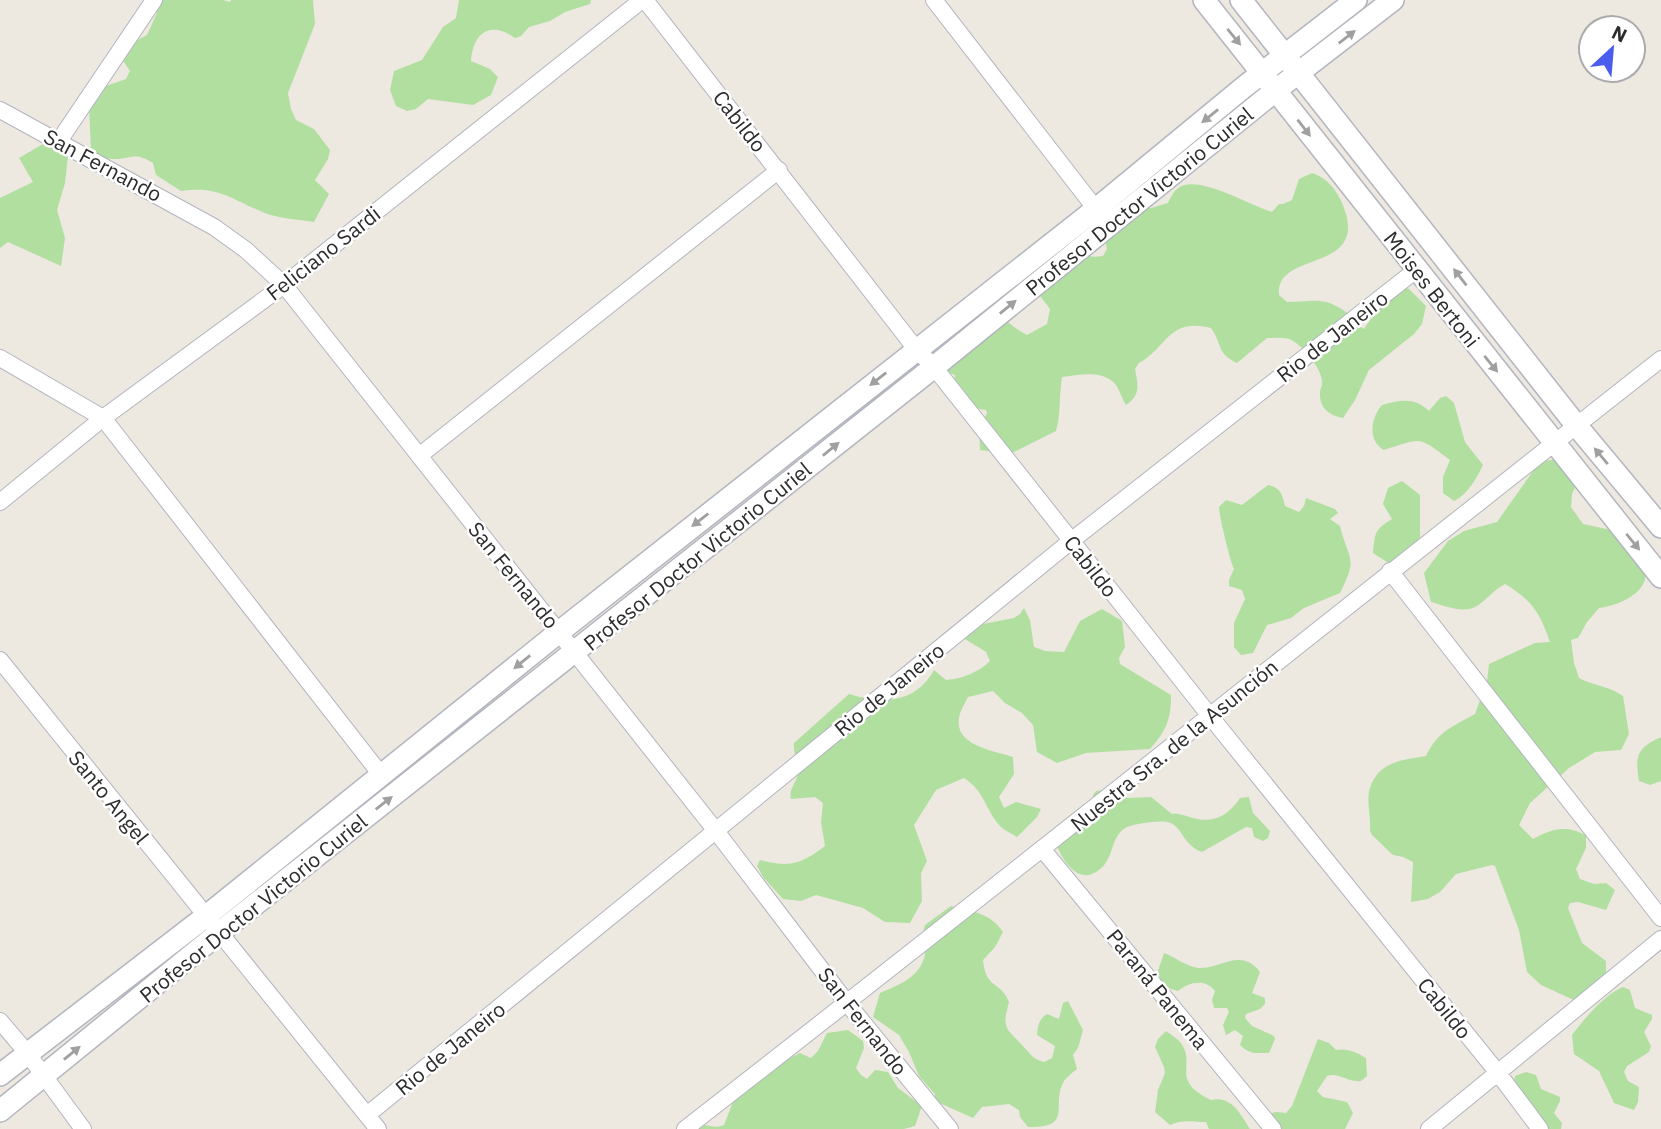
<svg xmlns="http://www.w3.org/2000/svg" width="1661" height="1129" viewBox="0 0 1661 1129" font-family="'IBM Plex Sans',sans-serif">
<rect width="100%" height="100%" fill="#ede8e0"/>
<!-- green -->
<path fill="#b1dfa0" d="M155 0H223L230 2 231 0H313L315 24 288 93 291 109 296 120 314 129 330 150 328 159 315 180 329 194 314 222C297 219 281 219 265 213 232 200 219 185 181 191L156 175 153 163C134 151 133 159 113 159 106 160 98 154 91 151L89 105 106 86 126 79 130 71 121 58 128 45 147 35 157 13Z
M459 0H591L590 4 565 12 550 21 529 27 521 36 515 38C490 20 473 33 471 61L490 69 498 77 491 95 473 105 428 99 416 109 407 111 396 106 390 90 394 71 422 60 443 27 456 18Z
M43 144 68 156 65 183 57 210 65 238 61 266 8 242 0 248V198L33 182 19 158Z
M1312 173C1326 177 1337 190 1342 203 1373 275 1274 249 1279 295L1287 302C1309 302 1323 296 1343 310 1352 315 1354 323 1364 329L1389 292 1401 286 1409 289 1426 306 1422 324 1414 334 1369 370 1355 400 1343 418C1329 415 1319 408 1320 392 1320 389 1323 385 1322 381 1322 369 1301 343 1289 339 1283 337 1273 338 1267 338L1237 363C1216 353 1223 345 1211 328 1168 317 1168 347 1139 363L1135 369C1138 385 1141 395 1126 405 1122 399 1120 391 1116 385 1104 369 1078 375 1062 377 1059 395 1061 413 1056 431L1010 454 980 450 979 429 987 413 986 410 973 408 954 387 955 375 943 371 936 374 922 335 981 306C1002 312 1007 325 1027 335L1047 324 1050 309 1025 276 1022 265C1033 244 1039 234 1062 226L1073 233C1076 252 1084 259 1103 256L1107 249 1105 240 1137 207 1151 208 1168 203C1170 199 1173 192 1177 189 1196 172 1250 206 1272 212L1279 204H1283L1292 200 1299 179Z
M1446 396 1454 403 1465 442 1483 465C1477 478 1467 495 1454 501L1443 493V477L1450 460C1417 435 1422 438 1384 450 1367 441 1371 417 1382 405 1401 400 1414 397 1429 411L1440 398Z
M1557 459 1582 473 1572 494 1571 507 1583 524 1625 533C1631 544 1641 556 1645 568 1651 593 1618 606 1599 608L1587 622 1578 638 1571 640 1574 663 1579 678C1594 686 1609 686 1623 696L1629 734 1621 750 1595 752 1569 768 1530 803 1519 825 1533 839C1553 828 1565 825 1586 835V848L1576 869 1580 879 1594 884 1606 883 1615 890 1606 910 1578 902 1570 903 1568 908 1582 943 1606 961V978L1578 1002 1541 985 1527 972 1519 930 1495 866 1492 865 1456 874 1440 892 1428 899 1411 902 1413 862 1403 857 1393 855 1372 835 1370 831C1371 819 1367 804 1369 792 1376 762 1401 760 1426 756 1438 731 1452 727 1475 714L1487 681 1489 664 1535 643 1550 642C1540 613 1532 600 1505 584 1493 590 1488 599 1477 606 1464 614 1445 606 1431 602L1424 573 1448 541 1464 531 1497 522 1533 471 1545 461Z
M1402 481 1420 495V538L1400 554 1402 561 1390 564 1373 553C1375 533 1374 530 1392 519L1383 504 1388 488Z
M1268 485C1281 488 1282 494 1285 506L1299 512 1304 506 1306 498 1335 509 1338 513 1330 519 1340 526C1348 560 1359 556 1340 593L1304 608 1291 618 1267 625 1253 653 1241 655 1234 647V623L1245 599 1242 590 1229 586V580L1234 569C1230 561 1219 515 1219 507L1226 500 1242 505Z
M1024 608 1030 620 1034 647 1045 651 1064 652 1080 621 1102 609 1122 621 1125 647 1119 658 1120 664 1171 695C1171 720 1166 731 1150 749L1086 753 1057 763 1037 752 1033 725 1022 713 1005 703 993 691 968 697C965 703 960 711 959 718 954 746 995 751 1013 757L1014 774 999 797 1004 808 1016 802 1041 809 1037 817 1017 837C1012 834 1006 831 1002 828 985 811 986 792 964 778L936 790 914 825 927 861 921 873 922 901 910 923 885 922 863 908 816 895 801 901 783 899 763 877 757 866 760 860C790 868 801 864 825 846L821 822 823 803 815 797 791 799C788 788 798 782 798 772 798 762 793 753 794 743L849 694C883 704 915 704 934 670L946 680C962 679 979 672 990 661L986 652 965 639 964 633 967 627 1014 618 1020 614Z
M1661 737V781L1650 785 1639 781C1635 755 1637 748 1661 737Z
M1103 790 1128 798 1151 797 1172 814C1180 813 1185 816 1193 818 1214 824 1229 815 1240 798L1249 797 1253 813 1270 831 1268 838 1263 841 1254 837 1252 828 1246 827 1202 852C1181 844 1183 825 1167 822 1161 820 1131 824 1125 828 1108 839 1116 864 1092 874 1072 882 1055 848 1053 832L1064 820 1070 818 1085 827 1092 825 1093 795 1096 791Z
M951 906C971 911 991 913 1003 932L995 947 983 960C986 990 1000 980 1009 1002 1002 1028 1005 1027 1022 1045 1030 1053 1032 1059 1044 1062L1052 1058 1055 1046 1037 1035C1038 1025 1039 1019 1047 1014L1059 1019 1063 1003 1068 1001 1083 1030 1078 1048 1073 1055 1077 1069C1073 1072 1067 1077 1064 1081 1050 1105 1075 1128 1028 1127L1020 1117 1019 1110 1009 1104 982 1107 973 1118 935 1101V1094L919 1076 909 1052 899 1035 873 1017 880 993C898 985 922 977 925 953 927 944 924 951 922 943 921 938 924 930 925 925Z
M1164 953C1176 957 1186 967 1199 968 1221 969 1241 947 1260 972L1252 993 1265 998V1004L1260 1009 1246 1014 1245 1018 1252 1026 1274 1036 1275 1039 1269 1053H1253L1246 1050 1240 1045 1243 1036 1235 1030 1226 1035 1223 1025 1229 1012 1227 1008H1214L1212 1000 1215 991C1205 978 1189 982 1178 991L1161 986 1158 971Z
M1623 987 1630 990 1635 1008 1652 1015V1019L1644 1032 1651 1046 1649 1052 1627 1066 1624 1072 1628 1081 1639 1087 1638 1102 1634 1110 1614 1103 1599 1071 1574 1054 1572 1035C1584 1019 1605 994 1623 987Z
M848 1030 863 1041 864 1048 856 1068 861 1075 867 1079 875 1070 888 1072 898 1088 922 1106 915 1126 904 1129H699L704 1125 717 1127 724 1125 745 1071 750 1067 787 1057 790 1058 800 1053 811 1058 818 1051 827 1033Z
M1166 1031C1171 1034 1176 1038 1180 1042 1198 1065 1168 1079 1211 1100 1231 1095 1240 1113 1250 1129H1209L1206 1122C1193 1122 1182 1119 1170 1125L1155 1112 1158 1090 1165 1073 1164 1067 1155 1047 1158 1039Z
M1318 1039 1329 1043 1336 1050C1348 1048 1356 1052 1366 1058L1367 1076 1361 1081C1348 1083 1339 1072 1327 1076L1317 1091 1323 1097 1347 1102 1353 1113 1345 1129H1277L1268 1114 1276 1112 1286 1113 1292 1106Z
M1526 1072 1536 1075 1541 1089 1560 1097V1101L1554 1113 1562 1123 1561 1129H1540L1531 1103 1513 1095 1515 1076Z"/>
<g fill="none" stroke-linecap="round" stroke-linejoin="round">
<defs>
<path id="street" d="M645 0 916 349 934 367 1210 716 1498 1073 1540 1129
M934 0 1102 217
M0 110 214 227 246 250 284 285 716 831 847 1003 950 1129
M59 141 154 0
M0 358 103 418 382 776
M419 456 779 170
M0 502 103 418 284 285 642 0
M1390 571 1661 918
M0 660 378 1129
M1043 850 1273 1129
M0 1021 28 1054 83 1129
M367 1115 1071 541 1416 270
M685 1129C1012 875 1335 615 1661 359
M1429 1129 1661 939"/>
<path id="secondary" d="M1204 0 1661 577
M1241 0 1576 425 1661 527
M0 1075 205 917 559 632 1096 209 1244 87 1356 0
M0 1111 219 933 934 367 1275 91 1393 0"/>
</defs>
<!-- street casing -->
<use href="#street" stroke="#b3b5bf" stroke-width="18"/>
<!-- secondary casing -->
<use href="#secondary" stroke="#b3b5bf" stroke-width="24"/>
<!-- street -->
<use href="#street" stroke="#fff" stroke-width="16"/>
<!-- secondary -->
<use href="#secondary" stroke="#fff" stroke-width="21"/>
</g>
<!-- one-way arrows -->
<defs><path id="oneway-solid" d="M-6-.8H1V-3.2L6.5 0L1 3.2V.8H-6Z" transform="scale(1.75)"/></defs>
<g fill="#a0a0a0">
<use href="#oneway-solid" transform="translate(1234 37) rotate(51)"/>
<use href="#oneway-solid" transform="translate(1347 37) rotate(-38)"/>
<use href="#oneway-solid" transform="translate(1210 116) rotate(141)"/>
<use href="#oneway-solid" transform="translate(1304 128) rotate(52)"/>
<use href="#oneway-solid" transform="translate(1460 277) rotate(-128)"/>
<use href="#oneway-solid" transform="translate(1008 307) rotate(-39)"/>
<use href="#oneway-solid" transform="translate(1491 364) rotate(51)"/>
<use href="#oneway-solid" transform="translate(878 379) rotate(142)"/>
<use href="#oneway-solid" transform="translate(831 449) rotate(-39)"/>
<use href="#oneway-solid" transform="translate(1601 456) rotate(-130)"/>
<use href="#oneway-solid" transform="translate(700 520) rotate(142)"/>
<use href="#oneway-solid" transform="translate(1633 542) rotate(51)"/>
<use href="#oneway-solid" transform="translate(522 662) rotate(141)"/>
<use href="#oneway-solid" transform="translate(384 803) rotate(-38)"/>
<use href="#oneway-solid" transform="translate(72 1053) rotate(-39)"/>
</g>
<g text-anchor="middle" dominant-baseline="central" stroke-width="5" stroke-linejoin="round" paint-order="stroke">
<!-- street labels -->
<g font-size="21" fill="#2c2c2c" stroke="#fff">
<text transform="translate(740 121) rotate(52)">Cabildo</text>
<text transform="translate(103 165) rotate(28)">San Fernando</text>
<text transform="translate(1139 201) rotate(-39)">Profesor Doctor Victorio Curiel</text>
<text transform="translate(323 253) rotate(-38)">Feliciano Sardi</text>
<text transform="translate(1432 289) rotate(52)">Moises Bertoni</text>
<text transform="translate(1332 336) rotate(-38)">Rio de Janeiro</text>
<text transform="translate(697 556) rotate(-39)">Profesor Doctor Victorio Curiel</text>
<text transform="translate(1091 566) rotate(52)">Cabildo</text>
<text transform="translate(514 575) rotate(51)">San Fernando</text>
<text transform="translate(889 689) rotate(-39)">Rio de Janeiro</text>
<text transform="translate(1174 745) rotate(-39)">Nuestra Sra. de la Asunción</text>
<text transform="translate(109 797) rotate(51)">Santo Angel</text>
<text transform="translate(253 908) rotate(-39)">Profesor Doctor Victorio Curiel</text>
<text transform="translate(1158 989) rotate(51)">Paraná Panema</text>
<text transform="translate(1445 1008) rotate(51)">Cabildo</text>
<text transform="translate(863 1021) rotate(52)">San Fernando</text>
<text transform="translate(450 1048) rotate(-39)">Rio de Janeiro</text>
</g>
</g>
<!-- north arrow -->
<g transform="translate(1612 49) rotate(26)"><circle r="33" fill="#ffffff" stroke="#ababab" stroke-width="2"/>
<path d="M0-5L12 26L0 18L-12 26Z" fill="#4b5dee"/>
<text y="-10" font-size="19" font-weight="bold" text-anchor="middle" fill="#2c2c2c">N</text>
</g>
</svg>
